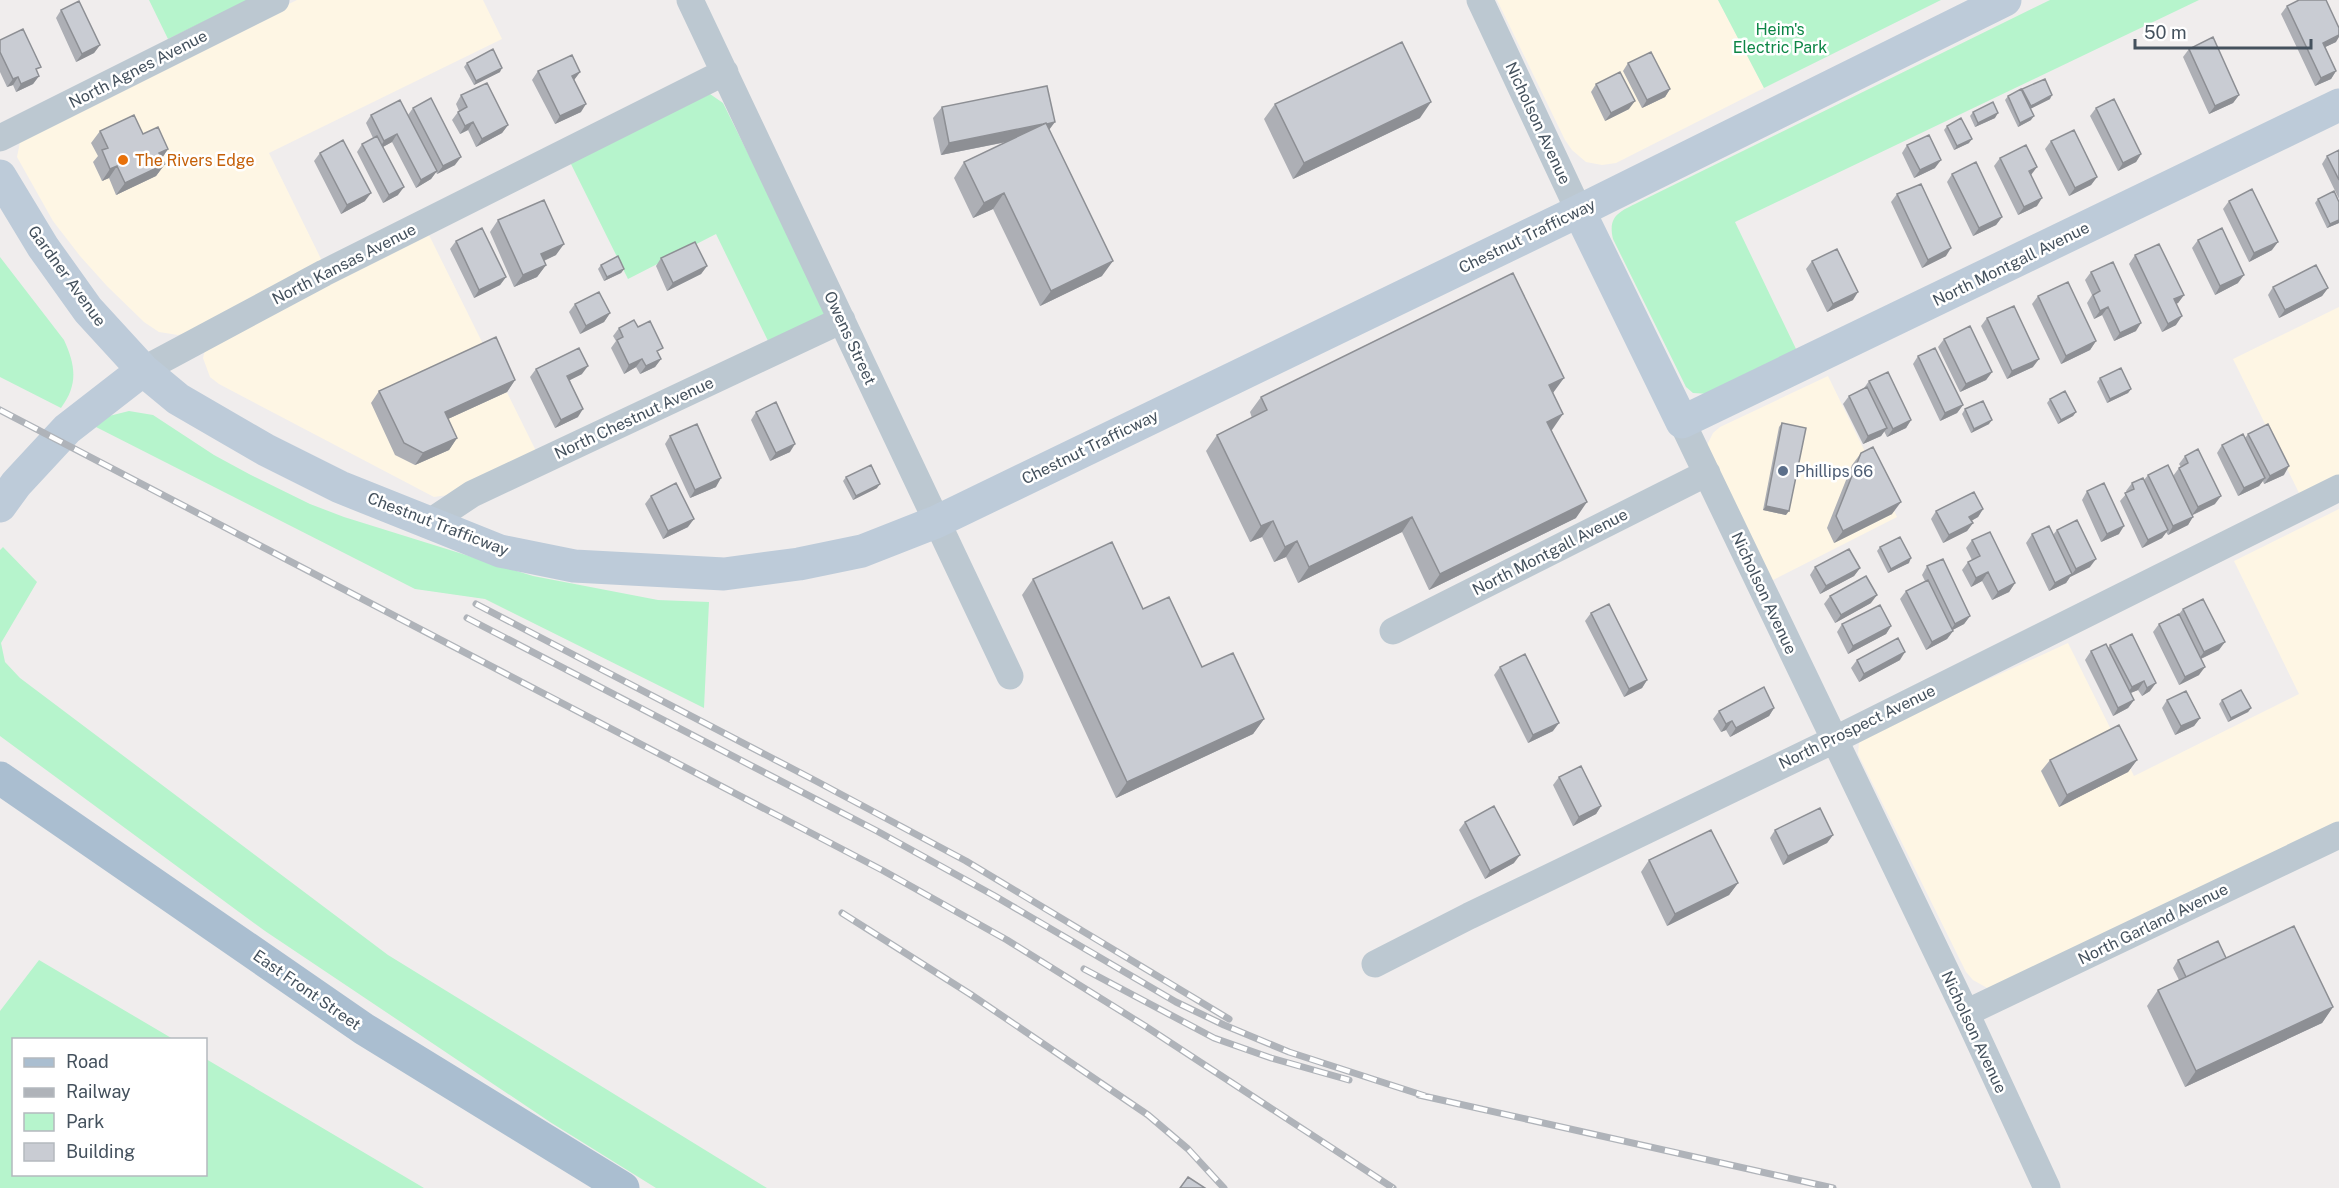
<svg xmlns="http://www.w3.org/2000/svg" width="2339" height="1188" viewBox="0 0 2339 1188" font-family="'Public Sans',sans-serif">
<rect width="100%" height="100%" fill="#f0eded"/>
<!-- commercial -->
<path fill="#fef6e4" d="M297 0H483L502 39 269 153 323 263 192 331 178 335 159 332 144 322 107 286 80 256 53 221 17 157 20 142 33 130Z
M1497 0H1718L1764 88 1616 163 1602 165 1586 162 1572 150 1565 140Z
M427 231 537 453 448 495 434 497 219 384 210 377 203 358 205 350Z
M2339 307V478L2301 497 2233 359Z
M1828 376 1897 517 1771 581 1707 445 1713 433 1720 427Z
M2339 509V826L1989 989 1973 980 1966 972 1858 754 1859 743 1868 734 2068 643 2134 776 2299 694 2234 561Z"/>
<!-- green -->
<path fill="#b6f4cc" d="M149 0H249L168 39Z
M1718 0H1941L1764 88Z
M2050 0H2199L1735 222 1797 351 1710 394 1693 393 1686 387 1613 239C1607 214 1622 211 1641 201Z
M710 94 723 103 828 314 769 343 716 234 628 279 569 160Z
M0 257 64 340C76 366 78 385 61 408L0 377Z
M129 411 153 415 214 455 249 474 310 504 344 517 533 576 658 600 709 602 704 708 485 599 415 589 94 426 105 417Z
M3 547 37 582 1 643 5 662 20 678 388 955 767 1188H656L550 1122 265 931 0 736V550Z
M39 960 173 1039 14 1040V1174H206V1059L424 1188H0V1011Z"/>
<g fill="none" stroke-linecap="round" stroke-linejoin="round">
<!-- street -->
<path stroke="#bcc8d1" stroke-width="27" d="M690 0 1010 676
M1480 0 1579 211
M0 138 276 0
M143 370 324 273 725 72
M1682 422 1966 1013 2047 1188
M430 522 472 494 842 320
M1393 631 1707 473
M1375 964 1469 916 1834 740 2339 488
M1966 1013 2339 835"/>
<!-- secondary -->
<path stroke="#bdcbd9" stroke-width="33" d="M0 176 43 247 88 310 143 370 178 399 266 450 340 487 500 551 574 566 724 574 799 564 862 551 936 522 1579 211 2005 0
M1579 211 1682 422 2339 105
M0 506 16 484 67 429 143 370"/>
<!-- primary -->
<path stroke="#aabed0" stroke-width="33" d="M0 778 364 1029 623 1188"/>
<defs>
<path id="rail" d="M0 410 882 870 1007 940 1145 1026 1393 1188
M476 604 816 781 966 861 1229 1019
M467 618 877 831 993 895 1176 1002 1224 1025 1289 1052 1425 1096
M842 913 970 994 1148 1115 1188 1149 1224 1188
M1084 969 1214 1038 1271 1058 1349 1080
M1419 1095 1833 1188"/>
</defs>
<!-- rail casing -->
<use href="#rail" stroke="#afb3b9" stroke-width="7"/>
<!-- rail -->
<use href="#rail" stroke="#fff" stroke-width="4.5" stroke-dasharray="14" stroke-linecap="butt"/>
</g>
<!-- wall -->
<path fill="#adafb5" d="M2287 6 2336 42 2325 47 2336 71 2331 79 2315 86 2281 14Z
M61 10 100 45 94 53 76 62 56 18Z
M0 40 37 72 39 76 33 84 16 92 13 85 7 87 0 72Z
M2189 49 2239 95 2233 103 2209 114 2183 57Z
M467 63 500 72 474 85 464 67Z
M1628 63 1670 89 1665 97 1642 108 1623 71Z
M538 71 580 72 574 80 581 112 555 124 532 80Z
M1596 84 1629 109 1605 121 1591 92Z
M2022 89 2050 99 2030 109 2031 120 2018 127 2005 100 2008 96Z
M461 95 508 125 502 133 476 147 468 130 460 134 452 120 458 112 459 111 456 104Z
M1275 104 1420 118 1293 179 1264 119Z
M942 107 1049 129 1102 276 1040 306 993 209 973 218 954 178 964 162 1007 142 941 155 933 118Z
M413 108 455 165 437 174 436 172 431 179 416 188 392 142 383 147 398 195 383 203 357 152 362 144 373 138 366 123 371 115H408Z
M2096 108 2141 154 2136 162 2118 171 2090 116Z
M1973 112 1995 118 1975 127 1970 116Z
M1947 126 1969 143 1954 150 1944 130Z
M100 131 143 134 168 149 162 158 165 164 156 176 116 195 109 178 102 181 93 162 98 156 91 143Z
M2051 141 2097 177 2091 185 2069 196 2045 149Z
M1907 145 1935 168 1914 178 1902 153Z
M2339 150V199L2322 164 2327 156Z
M320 153 365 201 341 214 314 161Z
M2000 158 2031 175 2037 206 2018 215 1994 166Z
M1952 174 2002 217 1996 225 1973 236 1947 182Z
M1897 194 1946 256 1922 268 1891 202Z
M2318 199 2339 223 2327 228 2315 203Z
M2229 201 2272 250 2249 262 2223 209Z
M498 220 556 255 544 261 546 265 537 277 514 287 490 232Z
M2198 240 2238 283 2215 295 2192 248Z
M456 241 506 277 500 285 474 298 450 249Z
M2135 255 2184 295 2178 303 2176 304V325L2162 332 2129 264Z
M661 258 707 266 701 274 667 291 656 266Z
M1812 261 1853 300 1827 312 1806 269Z
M601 265 624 269 621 273 604 281 598 269Z
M2091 272 2136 331 2114 341 2102 315 2094 319 2087 303 2092 295 2085 280Z
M2273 287 2328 288 2322 296 2279 318 2268 295Z
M2038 296 2096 341 2090 350 2061 364 2032 304Z
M575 304 610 313 604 322 580 334 569 312Z
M1987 318 2033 367 2007 379 1981 326Z
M638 327 661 359 655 367 640 374 636 367 624 374 611 348 616 341 613 336 619 328Z
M1944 339 1992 372 1986 380 1960 392 1938 347Z
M1918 356 1963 405 1957 413 1940 421 1913 364Z
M536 369 582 374 570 380 578 417 555 428 530 377Z
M2100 378 2131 389 2128 393 2107 403 2097 382Z
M515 380 507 392 448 419 457 438 449 450 415 465 395 455 371 403 379 391Z
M1869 381 1911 420 1906 428 1887 437 1884 431 1881 436 1863 444 1843 404 1849 396 1864 388Z
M1553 393 1552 430H1551L1576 518 1429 590 1402 532 1298 583 1286 557 1274 562 1262 537 1250 542 1206 451 1217 435 1252 418 1250 412 1261 397Z
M2050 399 2076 412 2073 416 2058 424 2047 403Z
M1965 409 1989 424 1971 433 1962 414Z
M756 412 790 452 770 461 751 420Z
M1782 423 1786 515 1763 510 1779 427Z
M2248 434 2284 475 2264 484 2263 481 2259 486 2238 496 2217 453 2222 445 2245 438Z
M670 436 716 487 690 498 665 444Z
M1861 453 1892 514 1834 543 1827 528 1852 465Z
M2185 456 2215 504 2193 515 2188 525 2168 535 2166 532 2162 538 2142 548 2120 501 2127 493 2126 491 2132 483 2144 480 2148 475 2173 476 2179 468 2181 467 2179 464Z
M846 477 877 488 853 500 843 481Z
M2087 491 2119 534 2101 542 2082 500Z
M651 496 688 527 663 539 645 504Z
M1983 509 1978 517 1971 521 1973 523 1967 531 1943 543 1931 519 1936 511Z
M2057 530 2090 567 2070 577 2066 583 2049 591 2026 543 2032 534 2053 535Z
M1972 540 2015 583 2009 592 1992 600 1982 581 1971 587 1962 570 1968 562 1972 560 1966 548Z
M1880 547 1909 563 1888 573 1877 551Z
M1927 566 1970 616 1964 624 1952 630 1953 631 1947 639 1926 650 1900 599 1906 591 1925 581 1922 575Z
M1815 567 1860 568 1854 576 1820 594 1810 575Z
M1033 579 1143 609 1202 667 1264 719 1253 734 1116 798 1022 595Z
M1830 596 1871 603 1835 623 1824 604Z
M2183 609 2219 650 2201 659 2199 675 2179 685 2153 632 2159 624 2179 614Z
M1591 613 1647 680 1642 688 1624 697 1585 621Z
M1842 624 1891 626 1886 634 1848 654 1837 632Z
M2132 634 2150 691 2142 696 2138 690 2130 693 2134 700 2128 708 2113 716 2085 660 2091 651 2108 648 2110 645Z
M1857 660H1900L1859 682 1851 668Z
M1500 667 1553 731 1528 743 1494 675Z
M2167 700 2200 718 2194 726 2175 735 2162 708Z
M2222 700 2251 708 2248 712 2228 722 2219 704Z
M1774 708 1769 716 1730 737 1726 730 1721 732 1713 719 1719 711Z
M2050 760H2137L2128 772 2059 807 2041 771Z
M1559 777 1601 806 1596 814 1573 826 1553 785Z
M1465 822 1514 863 1485 879 1459 830Z
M1775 830 1833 835 1827 843 1783 865 1770 838Z
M1649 860 1738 883 1729 895 1667 926 1641 872Z
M2226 958 2333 1007 2322 1023 2185 1087 2147 1006 2158 990 2179 980 2173 968 2178 960Z"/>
<!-- shaded-wall -->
<path fill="#8d8f94" d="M2339 35V37L2336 42 2317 51 2323 43Z
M100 45 94 53 76 62 82 54Z
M502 68 500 72 474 85 476 81Z
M2336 71 2331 79 2315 86 2321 78Z
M580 72 574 80 572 76Z
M39 76 33 84 16 92 21 84Z
M18 77 13 85 7 87 13 79Z
M1670 89 1665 97 1642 108 1647 100Z
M2052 95 2050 99 2028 110 2031 106Z
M2239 95 2233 103 2209 114 2215 106Z
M1635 101 1629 109 1605 121 1611 113Z
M1431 102 1420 118 1293 179 1304 163Z
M586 104 581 112 555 124 560 116Z
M1998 113 1995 118 1975 127 1978 123Z
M2034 116 2031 120 2018 127 2020 123Z
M473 122 468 130 460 134 465 126Z
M1055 122 1046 134 941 155 949 143Z
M508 125 502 133 476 147 482 139Z
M397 134 392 142 379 149 384 141Z
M1972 139 1969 143 1954 150 1957 146Z
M168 149 160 161 159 153Z
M2141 154 2136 162 2118 171 2123 163Z
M461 157 455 165 437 174 443 166Z
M1941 160 1935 168 1914 178 1920 170Z
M165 164 156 176 116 195 125 183Z
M117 166 109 178 102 181 110 169Z
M2037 167 2031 175 2029 171Z
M437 171 431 179 416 188 421 180Z
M2097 177 2091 185 2069 196 2075 188Z
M404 187 398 195 383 203 389 195Z
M371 193 365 201 341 214 347 205Z
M1004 193 993 209 973 218 984 203Z
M2042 198 2037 206 2018 215 2024 207Z
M2002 217 1996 225 1973 236 1979 228Z
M2339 220V223L2327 228 2330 224Z
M2278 242 2272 250 2249 262 2254 253Z
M564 244 556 255 532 266 541 254Z
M1951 248 1946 256 1922 268 1928 260Z
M1113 261 1102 276 1040 306 1051 291Z
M546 265 537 277 514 287 523 275Z
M707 266 701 274 667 291 673 283Z
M624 269 621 273 604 281 607 277Z
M2244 275 2238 283 2215 295 2220 286Z
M506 277 500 285 474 298 479 290Z
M2328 288 2322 296 2279 318 2285 310Z
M1858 292 1853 300 1827 312 1833 304Z
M2184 295 2178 303 2168 307 2174 299Z
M2108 307 2102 315 2094 319 2100 311Z
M610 313 604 322 580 334 586 326Z
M2182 316 2176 325 2162 332 2168 324Z
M2141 323 2136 331 2114 341 2120 333Z
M2096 341 2090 350 2061 364 2066 356Z
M642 359 636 367 624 374 629 365Z
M661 359 655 367 640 374 646 366Z
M2039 359 2033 367 2007 379 2012 371Z
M588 366 582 374 562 384 567 376Z
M1992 372 1986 380 1960 392 1966 384Z
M1564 378 1553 393 1549 385Z
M515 380 507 392 437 424 445 412Z
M2131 389 2128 393 2107 403 2110 399Z
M1963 405 1957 413 1940 421 1945 413Z
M583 409 578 417 555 428 561 420Z
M2076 412 2073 416 2058 424 2061 420Z
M1563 414 1552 430 1537 438 1547 422Z
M1911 420 1906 428 1887 437 1893 429Z
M1992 420 1989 424 1971 433 1974 429Z
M1887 428 1881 436 1863 444 1868 436Z
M457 438 449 450 415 465 423 453Z
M795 444 790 452 770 461 776 453Z
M2289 466 2284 475 2264 484 2270 476Z
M721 478 716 487 690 498 695 490Z
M2265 478 2259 486 2238 496 2244 488Z
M880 484 877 488 853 500 856 496Z
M2221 496 2215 504 2192 515 2198 507Z
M1587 502 1576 518 1429 590 1440 574Z
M1901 502 1892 514 1834 543 1843 531Z
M1766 506 1789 511 1786 515 1763 510Z
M1983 509 1978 517 1964 525 1969 517Z
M1412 517 1402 532 1298 583 1309 567Z
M2193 517 2188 525 2168 535 2173 526Z
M694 519 688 527 663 539 668 531Z
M1273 521 1262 537 1250 542 1261 526Z
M1973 523 1967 531 1943 543 1949 535Z
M2124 526 2119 534 2101 542 2107 534Z
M2168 530 2162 538 2142 548 2148 540Z
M1297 541 1286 557 1274 562 1285 547Z
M1911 558 1909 563 1888 573 1891 569Z
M2096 559 2090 567 2070 577 2066 583 2049 591 2055 583 2072 574 2076 569Z
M1860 568 1854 576 1820 594 1826 586Z
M1988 572 1982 581 1971 587 1976 578Z
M2015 583 2009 592 1992 600 1998 592Z
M1877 595 1871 603 1835 623 1841 615Z
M1970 616 1964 624 1949 632 1955 624Z
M1891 626 1886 634 1848 654 1853 646Z
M1953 631 1947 639 1926 650 1932 642Z
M2225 642 2219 650 2198 660 2204 652Z
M1905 652 1900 660 1859 682 1864 674Z
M2205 667 2199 675 2179 685 2185 677Z
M1647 680 1642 688 1624 697 1629 689Z
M2144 681 2138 690 2126 695 2132 687Z
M2156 683 2150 691 2142 696 2147 688Z
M2134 700 2128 708 2113 716 2118 708Z
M1774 708 1769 716 1730 737 1736 728Z
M2251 708 2248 712 2228 722 2231 718Z
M2200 718 2194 726 2175 735 2181 726Z
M1264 719 1253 734 1116 798 1127 782Z
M1732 721 1726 730 1721 732 1726 724Z
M1559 723 1553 731 1528 743 1533 735Z
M2137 760 2128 772 2059 807 2067 795Z
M1601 806 1596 814 1573 826 1579 817Z
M1833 835 1827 843 1783 865 1788 856Z
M1520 855 1514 863 1485 879 1490 871Z
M1738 883 1729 895 1667 926 1675 914Z
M2333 1007 2322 1023 2185 1087 2196 1071Z"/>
<!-- building -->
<path fill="#c9ccd3" stroke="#8d8f94" stroke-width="1.5" d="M2299 0H2326L2339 28V35L2323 43 2336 71 2321 78 2287 6Z
M79 1 100 45 82 54 61 10Z
M23 29 41 67 36 69 39 76 21 84 18 77 13 79 0 52V40Z
M2213 37 2239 95 2215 106 2189 49Z
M1402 42 1431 102 1304 163 1275 104Z
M493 49 502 68 476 81 467 63Z
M1651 52 1670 89 1647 100 1628 63Z
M572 55 580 72 572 76 586 104 560 116 538 71Z
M1620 72 1635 101 1611 113 1596 84Z
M2045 79 2052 95 2031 106 2022 89Z
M487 83 508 125 482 139 473 122 465 126 458 112 467 107 461 95Z
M1047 86 1055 122 1047 124 1046 123 1043 124 949 143 942 107Z
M2021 89 2034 116 2020 123 2008 96Z
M431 98 461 157 443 166 413 108Z
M2114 99 2141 154 2123 163 2096 108Z
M400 100 437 171 421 180 397 134 384 141 371 115Z
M1993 102 1998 113 1978 123 1973 112Z
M134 115 143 134 158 127 168 149 159 153 165 164 125 183 117 166 110 169 102 150 108 148 100 131Z
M1961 118 1972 139 1957 146 1947 126Z
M1046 123 1113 261 1051 291 1004 193 984 203 964 162Z
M2074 130 2097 177 2075 188 2051 141Z
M1929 135 1941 160 1920 170 1907 145Z
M377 136 404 187 389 195 362 144Z
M343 140 371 193 347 205 320 153Z
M2026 145 2037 167 2029 171 2042 198 2024 207 2000 158Z
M2339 150V180L2327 156Z
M1976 162 2002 217 1979 228 1952 174Z
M1921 184 1951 248 1928 260 1897 194Z
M2252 189 2278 242 2254 253 2229 201Z
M2334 191 2339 202V220L2330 224 2318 199Z
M544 200 564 244 541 254 546 265 523 275 498 220Z
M482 228 506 277 479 290 456 241Z
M2222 228 2244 275 2220 286 2198 240Z
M695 242 707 266 673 283 661 258Z
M2159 244 2184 295 2174 299 2182 316 2168 324 2135 255Z
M1837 249 1858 292 1833 304 1812 261Z
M618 256 624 269 607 277 601 265Z
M2113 262 2141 323 2120 333 2108 307 2100 311 2093 295 2100 291 2091 272Z
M2316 265 2328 288 2285 310 2273 287Z
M1513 273 1564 378 1549 385 1563 414 1547 422 1587 502 1440 574 1412 517 1309 567 1297 541 1285 547 1273 521 1261 526 1217 435 1267 410 1261 397Z
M2068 282 2096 341 2066 356 2038 296Z
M599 292 610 313 586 326 575 304Z
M2014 306 2039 359 2012 371 1987 318Z
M634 320 638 327 650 321 663 348 657 351 661 359 646 366 642 359 629 365 617 340 623 337 619 328Z
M1970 326 1992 372 1966 384 1944 339Z
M496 337 515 380 445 412 457 438 423 453 404 443 379 391Z
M579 348 588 366 567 376 583 409 561 420 536 369Z
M1935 348 1963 405 1945 413 1918 356Z
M2121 368 2131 389 2110 399 2100 378Z
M1888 372 1911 420 1893 429 1869 381Z
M1867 387 1887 428 1868 436 1849 396Z
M2065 391 2076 412 2061 420 2050 399Z
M1983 401 1992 420 1974 429 1965 409Z
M776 402 795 444 776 453 756 412Z
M1782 423 1806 428 1789 511 1766 506Z
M697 424 721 478 695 490 670 436Z
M2268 424 2289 466 2270 476 2248 434Z
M2243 434 2265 478 2244 488 2222 445Z
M1873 447 1901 502 1843 531 1836 516 1861 453Z
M2198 449 2221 496 2198 507 2179 468 2188 463 2185 456Z
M871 465 880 484 856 496 846 477Z
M2168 465 2193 517 2173 526 2148 475Z
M2143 478 2168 530 2148 540 2125 493 2134 489 2132 483Z
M676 483 694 519 668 531 651 496Z
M2104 483 2124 526 2107 534 2087 491Z
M1974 492 1983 509 1969 517 1973 523 1949 535 1936 511Z
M2077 520 2096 559 2076 569 2057 530Z
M2049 526 2072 574 2055 583 2032 534Z
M1990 532 2015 583 1998 592 1988 572 1976 578 1968 562 1980 556 1972 540Z
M1900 537 1911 558 1891 569 1880 547Z
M1112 542 1143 609 1169 597 1202 667 1233 653 1264 719 1127 782 1033 579Z
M1849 549 1860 568 1826 586 1815 567Z
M1943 559 1970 616 1955 624 1927 566Z
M1866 576 1877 595 1841 615 1830 596Z
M1928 580 1953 631 1932 642 1906 591Z
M2203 599 2225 642 2204 652 2183 609Z
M1609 604 1647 680 1629 689 1591 613Z
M1880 605 1891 626 1853 646 1842 624Z
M2179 614 2205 667 2185 677 2159 624Z
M2132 634 2156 683 2147 688 2144 681 2132 687 2110 645Z
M1898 638 1905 652 1864 674 1857 660Z
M2106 644 2134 700 2118 708 2091 651Z
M1525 654 1559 723 1533 735 1500 667Z
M1764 687 1774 708 1736 728 1732 721 1726 724 1719 711Z
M2241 690 2251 708 2231 718 2222 700Z
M2186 691 2200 718 2181 726 2167 700Z
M2119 725 2137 760 2067 795 2050 760Z
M1581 766 1601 806 1579 817 1559 777Z
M1494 806 1520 855 1490 871 1465 822Z
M1820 808 1833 835 1788 856 1775 830Z
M1711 830 1738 883 1675 914 1649 860Z
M2294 926 2333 1007 2196 1071 2158 990Z
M2218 941 2226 958 2186 977 2178 960Z
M1188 1177 1205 1188H1180Z"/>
<!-- markers -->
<circle fill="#e8710a" stroke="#fff" stroke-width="2" cx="123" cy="160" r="6"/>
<circle fill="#5c6f8a" stroke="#fff" stroke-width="2" cx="1783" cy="471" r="6"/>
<g text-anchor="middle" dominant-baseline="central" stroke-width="5" stroke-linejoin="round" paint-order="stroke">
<!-- park labels -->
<g font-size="16" fill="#0d8646" stroke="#fff">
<text x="1780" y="29">Heim's<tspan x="1780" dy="18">Electric Park</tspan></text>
</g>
<!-- street labels -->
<g font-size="16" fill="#44515d" stroke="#fff">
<text transform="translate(138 69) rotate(-27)">North Agnes Avenue</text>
<text transform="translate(1538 123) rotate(65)">Nicholson Avenue</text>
<text transform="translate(1527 236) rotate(-26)">Chestnut Trafficway</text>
<text transform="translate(344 264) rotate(-27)">North Kansas Avenue</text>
<text transform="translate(2011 264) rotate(-26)">North Montgall Avenue</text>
<text transform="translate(67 276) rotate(54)">Gardner Avenue</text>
<text transform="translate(850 338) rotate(65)">Owens Street</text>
<text transform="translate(634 418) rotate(-25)">North Chestnut Avenue</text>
<text transform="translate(1090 447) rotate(-26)">Chestnut Trafficway</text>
<text transform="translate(438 524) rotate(21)">Chestnut Trafficway</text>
<text transform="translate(1550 552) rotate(-27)">North Montgall Avenue</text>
<text transform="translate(1764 593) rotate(65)">Nicholson Avenue</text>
<text transform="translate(1857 727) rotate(-26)">North Prospect Avenue</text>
<text transform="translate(2153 924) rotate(-26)">North Garland Avenue</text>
<text transform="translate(307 990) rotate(35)">East Front Street</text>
<text transform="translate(1974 1032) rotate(65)">Nicholson Avenue</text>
</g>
<!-- food labels -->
<g font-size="16" fill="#c56008" stroke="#fff" text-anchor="start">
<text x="135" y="160">The Rivers Edge</text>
</g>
<!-- service labels -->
<g font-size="16" fill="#4e5e75" stroke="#fff" text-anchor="start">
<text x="1795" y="471">Phillips 66</text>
</g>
</g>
<!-- legend -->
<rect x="12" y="1038" width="195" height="138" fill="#ffffff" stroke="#b4b9be" stroke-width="1.5"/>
<rect x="24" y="1058" width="30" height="9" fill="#aabed0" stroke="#b4b9be" stroke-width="1.5"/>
<text x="66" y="1068" font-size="18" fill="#44515d">Road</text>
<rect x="24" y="1088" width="30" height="9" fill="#afb3b9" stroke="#b4b9be" stroke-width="1.5"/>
<text x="66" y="1098" font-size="18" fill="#44515d">Railway</text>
<rect x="24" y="1113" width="30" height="18" fill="#b6f4cc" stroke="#b4b9be" stroke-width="1.5"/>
<text x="66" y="1128" font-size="18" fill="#44515d">Park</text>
<rect x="24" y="1143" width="30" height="18" fill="#c9ccd3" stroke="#b4b9be" stroke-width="1.5"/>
<text x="66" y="1158" font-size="18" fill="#44515d">Building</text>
<!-- scale -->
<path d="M2135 39v9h176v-9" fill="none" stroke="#44515d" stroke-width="3"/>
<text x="2144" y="39" font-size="18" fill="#44515d" stroke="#ffffff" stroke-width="4.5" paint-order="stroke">50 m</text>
</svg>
